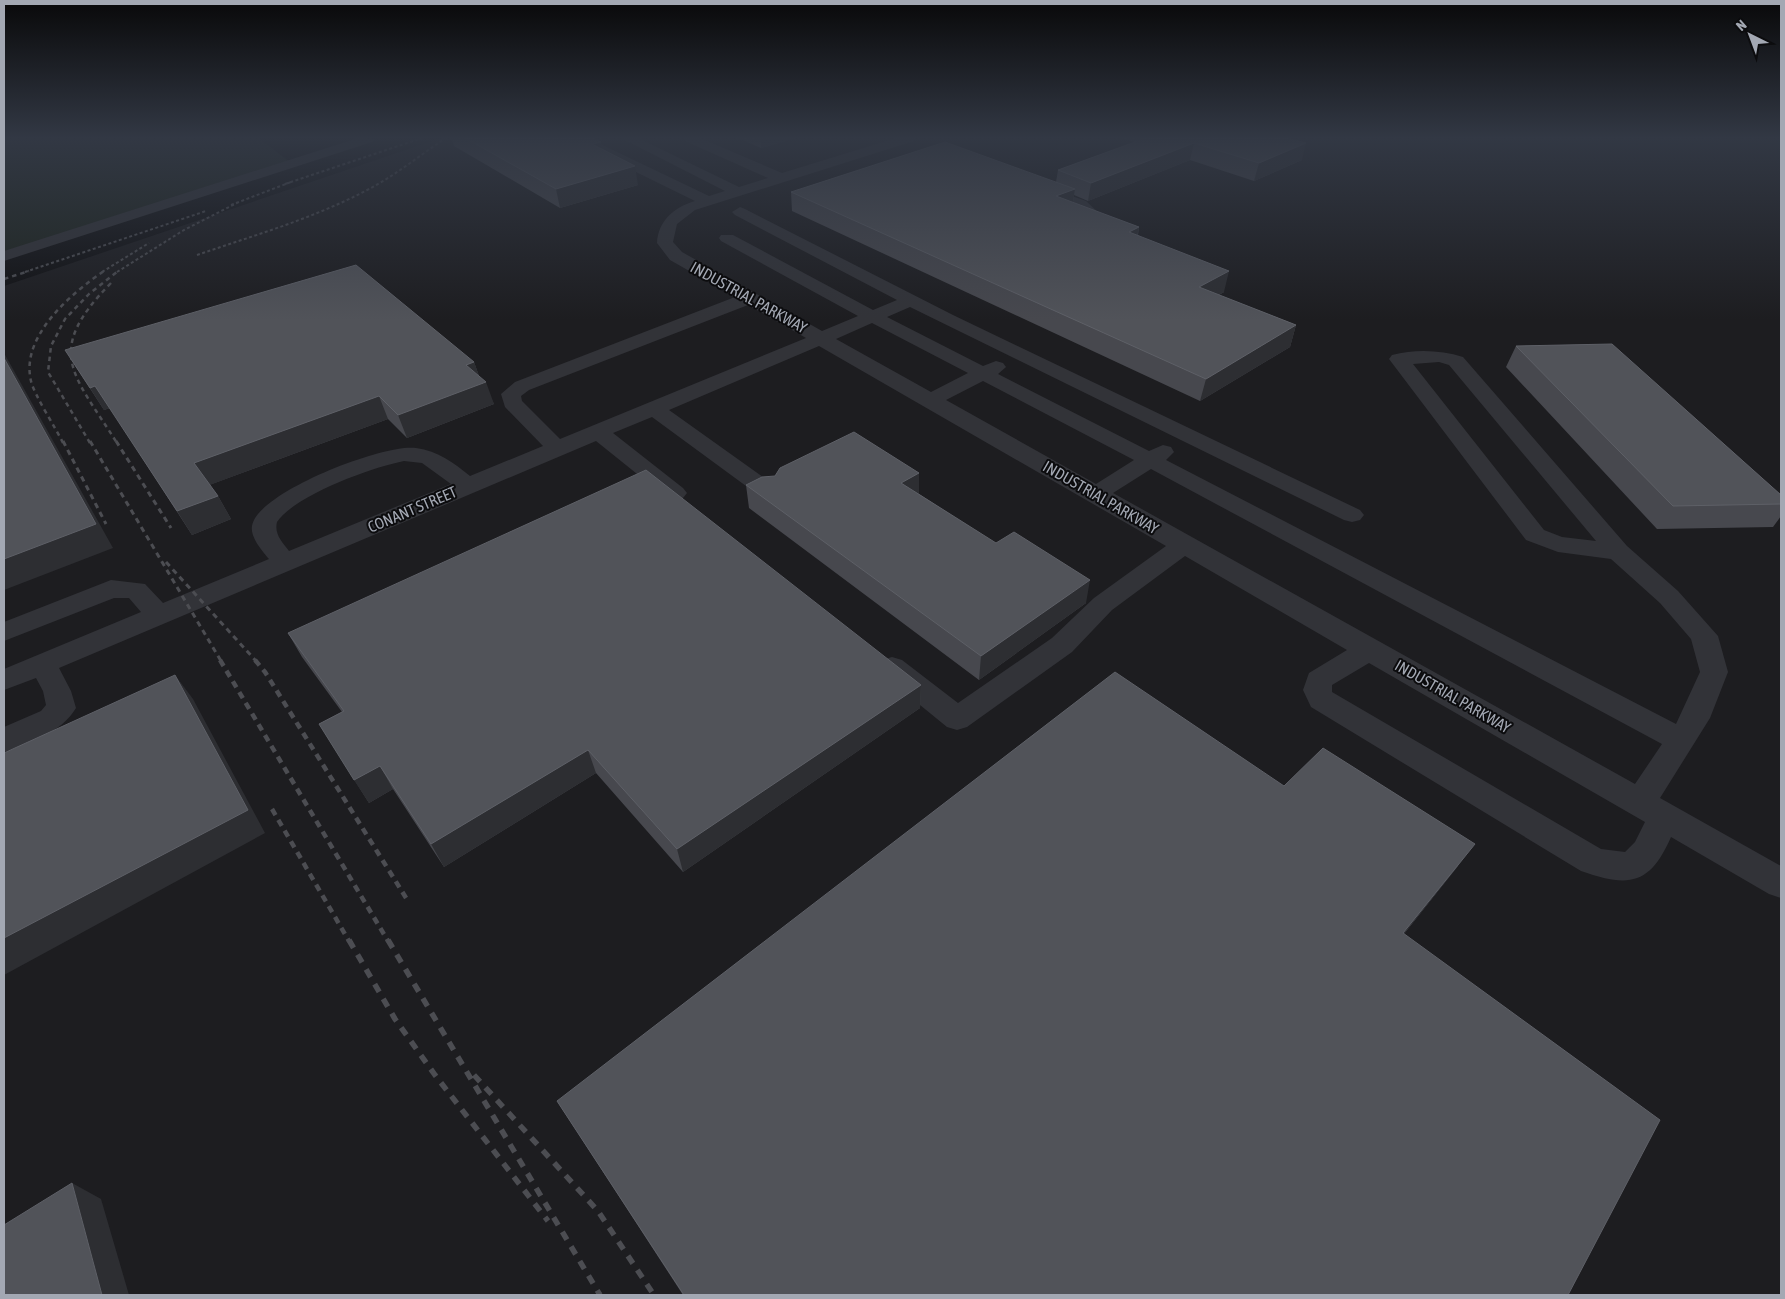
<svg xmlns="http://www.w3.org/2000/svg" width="1785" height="1299" viewBox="0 0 1785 1299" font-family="'Asap Condensed',sans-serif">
<rect width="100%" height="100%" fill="#111113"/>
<!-- built -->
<path fill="#1d1d20" d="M441 138H1781V1295H4V286Z"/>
<!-- green -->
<path fill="#1e251f" d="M4 138H258L289 161 4 252Z"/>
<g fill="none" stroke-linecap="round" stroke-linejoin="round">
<!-- minor -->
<path fill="#323338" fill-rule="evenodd" d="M358 138 374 139 372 142 4 261V251Z
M578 138H592V140L709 196 725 191 621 138H638L739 187 768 178 685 141 684 138H700L782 173 896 138H915L914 141 695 210 677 224 673 242 682 252 822 331 858 316 721 241 719 238 721 235H733L873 310 897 300 735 215 732 212 740 207 745 209 953 315 1360 510 1364 515 1360 520 1352 522 1344 520 910 307 887 317 983 366 996 361 1003 363 1006 367 998 374 1149 451 1163 445 1171 447 1174 452 1166 460 1676 724 1700 672 1691 639 1660 603 1611 559 1558 552 1526 540 1389 359 1392 355C1416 349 1440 350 1463 357L1627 546 1678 591 1718 636 1728 672 1710 718 1660 798 1781 866V898L1769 894 1671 837C1650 885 1629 888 1581 871L1311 707 1303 690 1309 673 1347 650 1185 556 1112 610 1072 652 967 727 957 730 947 727 882 674 878 667 882 660 892 657 902 660 958 703 1052 638 1094 598 1166 546 819 346 669 410 777 487 781 492 777 497 769 499 761 497 652 417 613 433 683 488 687 493 683 498 675 500 667 498 596 441 59 668 71 691 76 708C62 732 29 744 4 752V727L41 711 46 705 43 691 36 678 4 690V669L141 612 129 598H114L4 641V622L111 580 145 584 163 603 269 559C262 551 250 537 252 526 257 492 385 443 416 448 438 451 454 463 470 476L543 446 505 407 501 394 515 382 735 297 670 260 657 243C658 221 674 207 695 201L581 145 576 140ZM748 305 806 338 560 439 522 401 521 396 529 390ZM872 323 968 373 931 392 836 339ZM1439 362 1449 365 1596 541 1562 537 1544 530 1413 364ZM983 381 1134 460 1096 484 946 400ZM404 461 422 463 451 484 289 551C282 542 274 534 277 522 295 495 373 467 404 461ZM1151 469 1662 744 1635 784 1113 493ZM1369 663 1645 822 1635 842 1625 852 1601 849 1332 692V685Z
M1038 184 1086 201 1102 216 1099 219H1089L1076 207 1033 191 1031 188Z"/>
<!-- rail-far4 -->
<path stroke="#4c4d52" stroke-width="2" stroke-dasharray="3 2.5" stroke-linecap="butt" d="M285 184 422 138
M231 205 291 182
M197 255C255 235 315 218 369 189 396 175 420 155 446 138
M25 272 206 211
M102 272 149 243
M117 272 184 230 237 203"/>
<!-- rail-far3 -->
<path stroke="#4c4d52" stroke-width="2.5" stroke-dasharray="4.5 4" stroke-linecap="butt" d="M4 279 29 271
M111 283C43 352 73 373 117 443
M63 443C56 428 34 395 31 381 20 336 72 293 104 271
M90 443 48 372 51 346 65 319 89 294 118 271"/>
<!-- rail-far2 -->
<path stroke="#4c4d52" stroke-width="3" stroke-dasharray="5.5 4.5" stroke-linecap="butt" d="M63 441 106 524
M90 441 221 661
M116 441 171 528
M166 562 256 661"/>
<!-- rail-far1 -->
<path stroke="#4c4d52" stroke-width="4.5" stroke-dasharray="7 5.5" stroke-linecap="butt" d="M220 660 388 941
M255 660 265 672 408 901
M272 809 349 941"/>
<!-- rail -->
<path stroke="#4c4d52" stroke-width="5.5" stroke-dasharray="9 8" stroke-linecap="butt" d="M349 940 395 1019 435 1075 548 1221
M388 940 600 1295
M474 1075 598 1211 654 1295"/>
</g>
<!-- wall -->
<path fill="#47484e" d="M452 138H592L602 150 638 185 560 208 454 146Z
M738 138H796L761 148Z
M1120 138H1287L1302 160 1254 181 1190 160 1088 201 1074 195 1073 203 1139 227 1138 235 1224 292 1219 295 1296 325 1290 347 1200 401 792 211 791 192 1056 182 1058 170 1134 142Z
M1516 346 1781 495V516L1773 527 1657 529 1506 367Z
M65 350 474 362 479 376 494 404 407 438 388 419 209 485 218 496 231 519 192 535 110 408 104 410Z
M919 473V494L1086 603 979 680 749 508 746 485Z
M288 633 921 685 920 708 683 872 596 773 444 867 393 789 369 803 319 724 342 712 302 657Z
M1284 786 1458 866 1404 934 1568 1295H683L557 1101Z"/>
<!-- shaded-wall -->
<path fill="#2d2e32" d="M761 138H796L761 148Z
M601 142 604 160 592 144Z
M1194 143 1190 160 1088 201 1091 183Z
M1306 143 1302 160 1254 181 1259 163Z
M635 166 638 185 560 208 556 189Z
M1075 189 1072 208 1056 196Z
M1139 227 1135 247 1129 232Z
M1229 271 1224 292 1194 308 1199 287Z
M1296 325 1290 347 1200 401 1206 379Z
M4 353 113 548 4 590Z
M474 362 482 384 486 382 494 404 407 438 398 415 466 365Z
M95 386 110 408 104 410 90 388Z
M379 396 388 419 207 486 194 463Z
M919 473V496L901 483Z
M218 496 231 519 192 535 177 511Z
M1090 580 1086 603 979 680 981 656Z
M175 675 193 699 265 833 4 975V938Z
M921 685 920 708 683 872 677 849Z
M588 750 596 773 444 867 431 844Z
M380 766 393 789 369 803 354 780Z
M1475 844 1458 866 1387 955 1403 933Z
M72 1183 101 1199 129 1295H102Z"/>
<!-- building -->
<path fill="#515359" stroke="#5e6067" d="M465 138H592L601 142 592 144 635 166 556 189Z
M1146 138H1287L1306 143 1259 163 1194 143 1091 183 1058 170Z
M945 142 1075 189 1056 196 1139 227 1129 232 1229 271 1199 287 1296 325 1206 379 791 192Z
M356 265 474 362 466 365 486 382 398 415 379 396 194 463 218 496 177 511 95 386 90 388 65 350Z
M1612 344 1781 495V504L1673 506 1516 346Z
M4 358 96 524 4 559Z
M854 432 919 473 901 483 996 543 1014 532 1090 580 981 656 746 485 762 477 775 476 780 468Z
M646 470 921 685 677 849 588 750 431 844 380 766 354 780 319 724 344 711 288 633Z
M1115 672 1284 786 1323 748 1475 844 1403 933 1660 1120 1568 1295H684L557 1101Z
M175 675 248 810 4 938V753Z
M72 1183 102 1295H4V1225Z"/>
<!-- sky -->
<linearGradient id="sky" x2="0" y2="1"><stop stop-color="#09090a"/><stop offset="0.43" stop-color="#323844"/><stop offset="1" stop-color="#323844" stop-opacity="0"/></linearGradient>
<rect width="1785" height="320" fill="url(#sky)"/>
<g text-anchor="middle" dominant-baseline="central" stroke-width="4" stroke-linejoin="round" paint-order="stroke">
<!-- street labels -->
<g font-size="16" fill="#a3a8b3" stroke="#0c0c0e">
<text transform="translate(749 297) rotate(29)">INDUSTRIAL PARKWAY</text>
<text transform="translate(1101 497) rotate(30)">INDUSTRIAL PARKWAY</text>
<text transform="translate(412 509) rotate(-23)">CONANT STREET</text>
<text transform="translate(1453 696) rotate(30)">INDUSTRIAL PARKWAY</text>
</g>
</g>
<!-- border -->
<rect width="1785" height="1299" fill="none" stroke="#a3a8b3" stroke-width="10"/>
<!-- north arrow -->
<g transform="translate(1750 35) rotate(318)" stroke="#0c0c0e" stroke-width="4" paint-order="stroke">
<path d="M0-4L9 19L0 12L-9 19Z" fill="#a3a8b3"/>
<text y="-8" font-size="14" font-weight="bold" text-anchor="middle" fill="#a3a8b3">N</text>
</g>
</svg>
